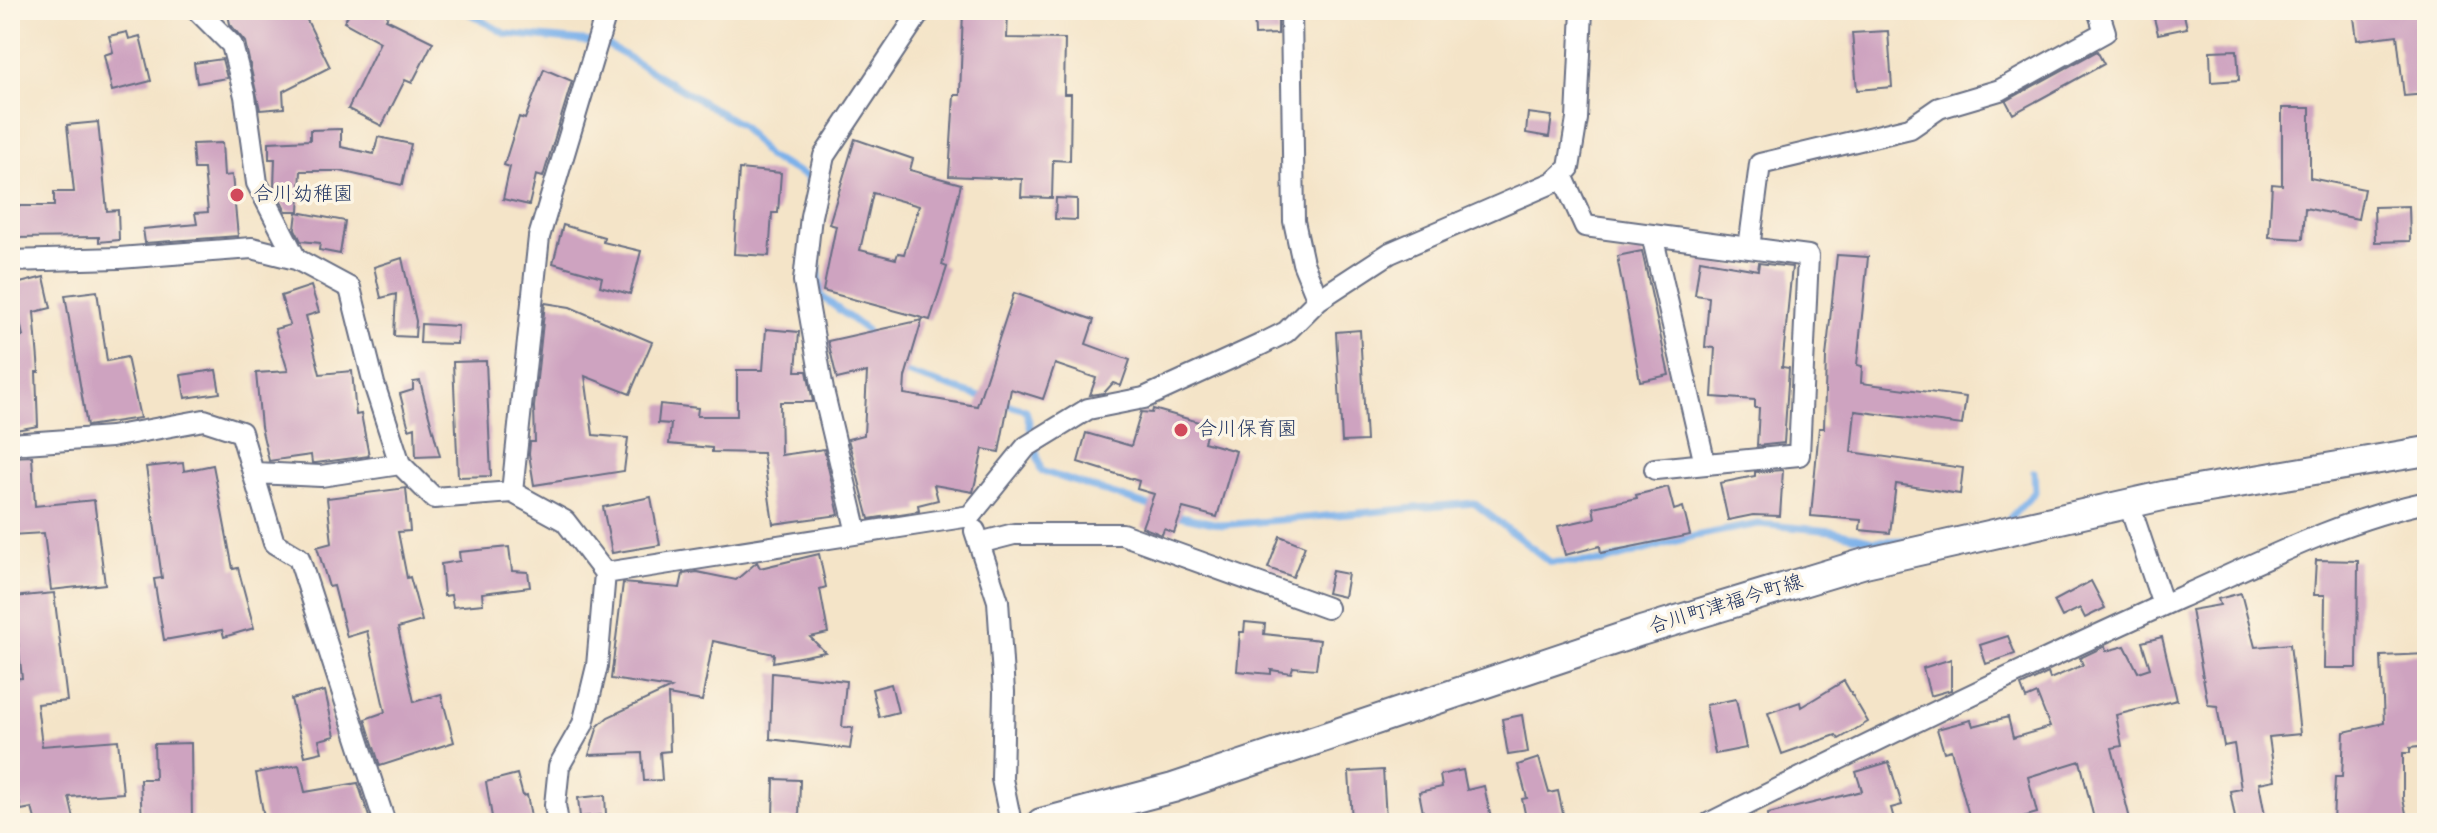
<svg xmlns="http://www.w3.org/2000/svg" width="2437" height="833" viewBox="0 0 2437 833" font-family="Kalam,'Klee One',sans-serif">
<rect width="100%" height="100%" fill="#fcf5e5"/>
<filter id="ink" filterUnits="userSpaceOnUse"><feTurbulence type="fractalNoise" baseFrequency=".0125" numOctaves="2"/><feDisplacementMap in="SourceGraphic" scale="16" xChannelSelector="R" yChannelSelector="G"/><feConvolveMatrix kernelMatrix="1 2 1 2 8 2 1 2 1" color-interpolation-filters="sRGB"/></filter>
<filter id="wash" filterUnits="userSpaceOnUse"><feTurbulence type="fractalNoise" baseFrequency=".006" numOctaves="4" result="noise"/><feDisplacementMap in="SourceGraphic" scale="32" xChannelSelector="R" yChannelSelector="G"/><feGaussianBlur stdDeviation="1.8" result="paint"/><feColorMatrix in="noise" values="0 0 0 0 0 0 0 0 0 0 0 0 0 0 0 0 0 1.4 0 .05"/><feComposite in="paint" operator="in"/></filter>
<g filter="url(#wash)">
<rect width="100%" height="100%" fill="#f4e4c8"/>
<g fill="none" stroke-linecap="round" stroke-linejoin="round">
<!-- stream -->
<path stroke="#7cb1ea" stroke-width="7" d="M463 10 506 34 604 43 741 125 768 157 808 177 809 187
M816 247 821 296 866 330 871 339
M900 371 987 399
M999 402 1026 410 1041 471 1156 508
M1171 514 1223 525 1474 503 1550 562H1603L1695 536 1759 524 1832 531 1873 541 1909 540
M2009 519 2035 492 2034 472"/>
</g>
<g id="blocks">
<!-- building -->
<path fill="#cea3c0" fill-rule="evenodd" d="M227 10H302L330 67 283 91 284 108 260 110 245 42 230 24Z
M351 10H391L386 19 433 42 412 83 405 80 382 126 348 109 380 42 344 22Z
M963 10H1008L1007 38 1065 39 1064 94H1071L1070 161 1053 160 1052 198 1021 197 1022 179 949 176 954 95H960Z
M1254 10H1278V34L1255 35Z
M2152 10H2183L2187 28 2158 34Z
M2353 10H2427V94L2404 96 2397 35 2357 40Z
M1888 31 1892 87 1857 90 1852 33Z
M127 32 129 39 140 36 151 81 112 91 104 55 113 52 109 36Z
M2237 50 2239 80 2211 82 2210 51Z
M2097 51 2104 64 2013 114 2006 101Z
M222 59 227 78 197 83 194 63Z
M544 69 572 81 543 177 536 175 529 205 503 199 510 167 504 165 519 117 525 119Z
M2282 108H2310V178L2364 189 2358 219 2305 208 2303 239 2269 237 2272 184 2282 185Z
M1528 113 1552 116 1549 137 1526 133Z
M98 122 107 211 118 210 119 240 99 242V237L10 238V206H54V192H74L67 125Z
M341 129V147L374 154 378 137 411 144 402 185 340 171H301L299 211H286L274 187 275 159H269V142L310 140V130Z
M855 139 913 159 910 170 961 184 942 265 947 267 930 320 823 291 836 226 829 224ZM873 193 919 206 904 254 898 253 896 259 860 250Z
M222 143 224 176 232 175 238 236 145 243 143 229 197 224 195 213 208 212 204 169H194L192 144Z
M739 169 781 173 778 213H772L769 256 734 254Z
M1056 198 1077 199V220L1055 219Z
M2409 206 2410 241 2375 242 2374 207Z
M297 212 345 221 340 254 319 250 320 243 301 241 295 229Z
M563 225 604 237 603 242 641 251 630 294 600 286 602 277 553 263Z
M1642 251 1669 375 1640 381 1617 256Z
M1837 255 1868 257 1857 365 1862 366 1861 383 1966 397 1962 425 1855 411 1851 452 1963 468 1960 494 1896 484 1890 533 1860 530 1861 520 1811 516 1819 428H1824L1826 357Z
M402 258 416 321 415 337 394 336 396 294 381 298 374 267Z
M1700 260 1758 270 1759 263 1792 267 1782 367 1789 368 1784 443 1757 446 1759 408H1755V400L1712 397 1715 348 1705 347 1709 297 1695 295Z
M44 277 51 308 34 312 39 372H36L38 426 10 431V337L23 336 12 285Z
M311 286 319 312 306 316 320 374 352 371 356 415 361 414 369 456 316 463H312L311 455 269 461 261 427 256 373 288 371 275 329 290 325 281 296Z
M97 291 107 361 127 357 140 418 87 426 65 295Z
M1014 293 1094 320 1086 344 1130 360 1121 386 1113 383 1104 393 1090 395 1096 378 1055 364 1043 399 1011 389 999 452 983 449 973 492 934 485 938 500 918 505 919 511 869 519 848 439 864 435 867 372 837 379 828 341 922 320 905 377 904 394 977 406Z
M545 303 570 307 652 342 630 394 585 376 593 435 628 438 624 471 534 485 529 454 530 442H535L534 407Z
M421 324 458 326 457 344 420 343Z
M766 329 799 332 796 371H807L813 402H780L781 455 824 449 839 515 773 524 763 453 712 452V448L669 444 671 424 658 423 660 404 698 408 697 416H737V370H763Z
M1360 330 1366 441 1342 442 1336 332Z
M486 361 491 476 458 477 453 362Z
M216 370 220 393 185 398 181 375Z
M420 381 424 397 440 456 416 457 415 427 409 429 400 394 413 390V382Z
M1153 409 1209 425 1204 442 1236 451 1217 517 1183 508 1174 533 1164 529 1162 535 1142 527 1154 494 1137 489 1139 481 1078 462 1086 433 1131 446 1141 412 1152 413Z
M32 456 35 506 94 500 105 584 51 590 44 533 10 535V457Z
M183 463 184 471 213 465 233 569 238 568 254 628 224 637 222 630 164 640 154 579 162 578 146 467Z
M1783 470 1780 516 1753 515 1728 520 1720 483 1755 476V472Z
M1668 487 1674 510 1683 507 1690 535 1601 553 1600 546 1565 555 1558 526 1595 518 1593 507 1637 498 1636 495Z
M406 488 410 531 398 532 407 578 410 577 422 621 398 628 414 702 441 694 454 742 380 766 365 719 385 712 367 631 347 637 334 586 329 587 317 547 332 543 327 498Z
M651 497 660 545 612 553 603 507Z
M1280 536 1305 546 1293 577 1268 568Z
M509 547 512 571 528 572 530 587 482 593 483 604 453 607 451 595 444 596 441 564 460 561 459 552Z
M819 554 826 587 820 589 828 633 810 637 825 652 773 662 774 654 713 641 702 701 668 695 670 751 660 752 662 780 644 781 642 753 589 755 598 726 608 717 671 688 611 679 623 583 680 588 683 574 697 572 736 580 757 562 760 568Z
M2316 560 2358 561 2357 668H2324L2325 595H2314Z
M1332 571 1348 574 1344 597 1327 593Z
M2091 581 2105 608 2085 618 2080 608 2062 617 2054 601Z
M54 593 67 701 37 704 42 746 118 740 123 793 69 797 75 823H36L32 808 21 810 10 756V679L22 678 13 597Z
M2241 593 2255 647 2290 644 2300 734 2269 737 2275 780 2259 783 2266 821 2252 823H2236L2230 791 2241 789 2234 744 2224 746 2217 706 2208 705 2191 610 2220 605 2218 599Z
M1245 622 1265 624 1264 634 1320 640 1316 669 1293 667 1291 673 1271 670V674L1237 671 1240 632H1244Z
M2008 636 2015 654 1986 664 1980 645Z
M2162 637 2177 700 2116 715 2122 746 2112 748 2131 823H2095L2080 761 2028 777 2037 813 2002 823H1971L1951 750 1944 752 1937 729 1971 720 1973 726 2008 717 2013 738 2050 727 2037 694 2026 699 2021 686 2048 673 2050 679 2083 665 2080 658 2105 646 2106 651 2125 646 2138 672 2150 668 2142 642Z
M2427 654V746L2410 748V753H2403V799L2408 823H2333L2335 777H2342L2344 732 2384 723 2381 656Z
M1951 659V690L1930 696 1923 668Z
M772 673 846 681 842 727 853 728 850 749 770 739Z
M1844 681 1868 722 1839 739 1836 735 1782 754 1768 713 1800 702 1801 707Z
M891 684 898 712 879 717 872 689Z
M325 691 335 736 319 740 322 752 305 756 291 699Z
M1736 699 1746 748 1715 754 1706 705Z
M1522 715 1528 752 1508 755 1502 719Z
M191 743 192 823H142L140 779H155L154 744Z
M1539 758 1549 793 1558 791 1565 823H1527L1522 799 1527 798 1518 765Z
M1889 762 1902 805 1891 808 1895 823H1768V814L1862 791 1856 772Z
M299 765 305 792 358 783 371 823H265L256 773Z
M1383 770 1386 819 1352 821 1349 772Z
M1463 770 1467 790 1484 786 1492 823H1425L1419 792 1442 787 1440 775Z
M517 774 523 796 527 795 532 823H493L486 782Z
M774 779 800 780 799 819 773 818Z
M605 795 606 815 580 817 578 798Z"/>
</g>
</g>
<g filter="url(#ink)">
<use href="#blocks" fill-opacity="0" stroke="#676e83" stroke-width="2"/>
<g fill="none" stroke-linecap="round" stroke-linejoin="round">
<defs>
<path id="street" d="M197 10 232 45 245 96 257 183 296 259
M1291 10 1294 221 1303 263 1318 300
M1562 175 1585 226 1808 256 1799 455 1655 469
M1652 235 1705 464
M1749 248 1760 164 1910 128 1939 108 2000 90 2105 32 2098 10
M10 261 119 258 252 248 296 259 350 288 374 384 400 464 434 498 512 492 565 521 605 573 597 666 583 724 559 766 555 805 558 823
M10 444 111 437 204 420 241 432 274 543 299 558 385 823
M255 473 321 476 400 464
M512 492 539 237 607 10
M2129 504 2163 605
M975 531 998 601 1004 692 1002 779 1011 823
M857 533 823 390 804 281 811 216 824 156 921 10
M979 543 1014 534H1122L1327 608
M605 573 970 516 1026 447 1088 409 1144 398 1260 345 1286 332 1318 300 1390 253 1554 182 1569 168 1577 119 1582 10
M1710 823C1866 745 2021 669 2179 598 2260 562 2340 520 2427 502"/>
<path id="secondary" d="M1041 823 1173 788 1641 631 1865 563 2167 495 2427 451"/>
</defs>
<!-- street casing -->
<use href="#street" stroke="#676e83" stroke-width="24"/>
<!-- secondary casing -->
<use href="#secondary" stroke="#676e83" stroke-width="32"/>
<!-- street -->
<use href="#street" stroke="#fff" stroke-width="20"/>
<!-- secondary -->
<use href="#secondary" stroke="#fff" stroke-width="28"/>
</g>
</g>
<!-- markers -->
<g fill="#d1495b" stroke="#fcf5e5" stroke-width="3">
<circle cx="237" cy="195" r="8"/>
<circle cx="1181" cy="430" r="8"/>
</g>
<g text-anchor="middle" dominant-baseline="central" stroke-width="7" stroke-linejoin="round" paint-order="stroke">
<!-- poi labels -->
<g font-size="20" fill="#1b2f5e" stroke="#fcf5e5" text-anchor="start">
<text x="253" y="195">合川幼稚園</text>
<text x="1197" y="430">合川保育園</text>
</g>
<!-- street labels -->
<g font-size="20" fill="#1b2f5e" stroke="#fcf5e5">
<text transform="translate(1726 605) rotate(-17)">合川町津福今町線</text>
</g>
</g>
<!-- margin -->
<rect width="2437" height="833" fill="none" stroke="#fcf5e5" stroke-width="40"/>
</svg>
